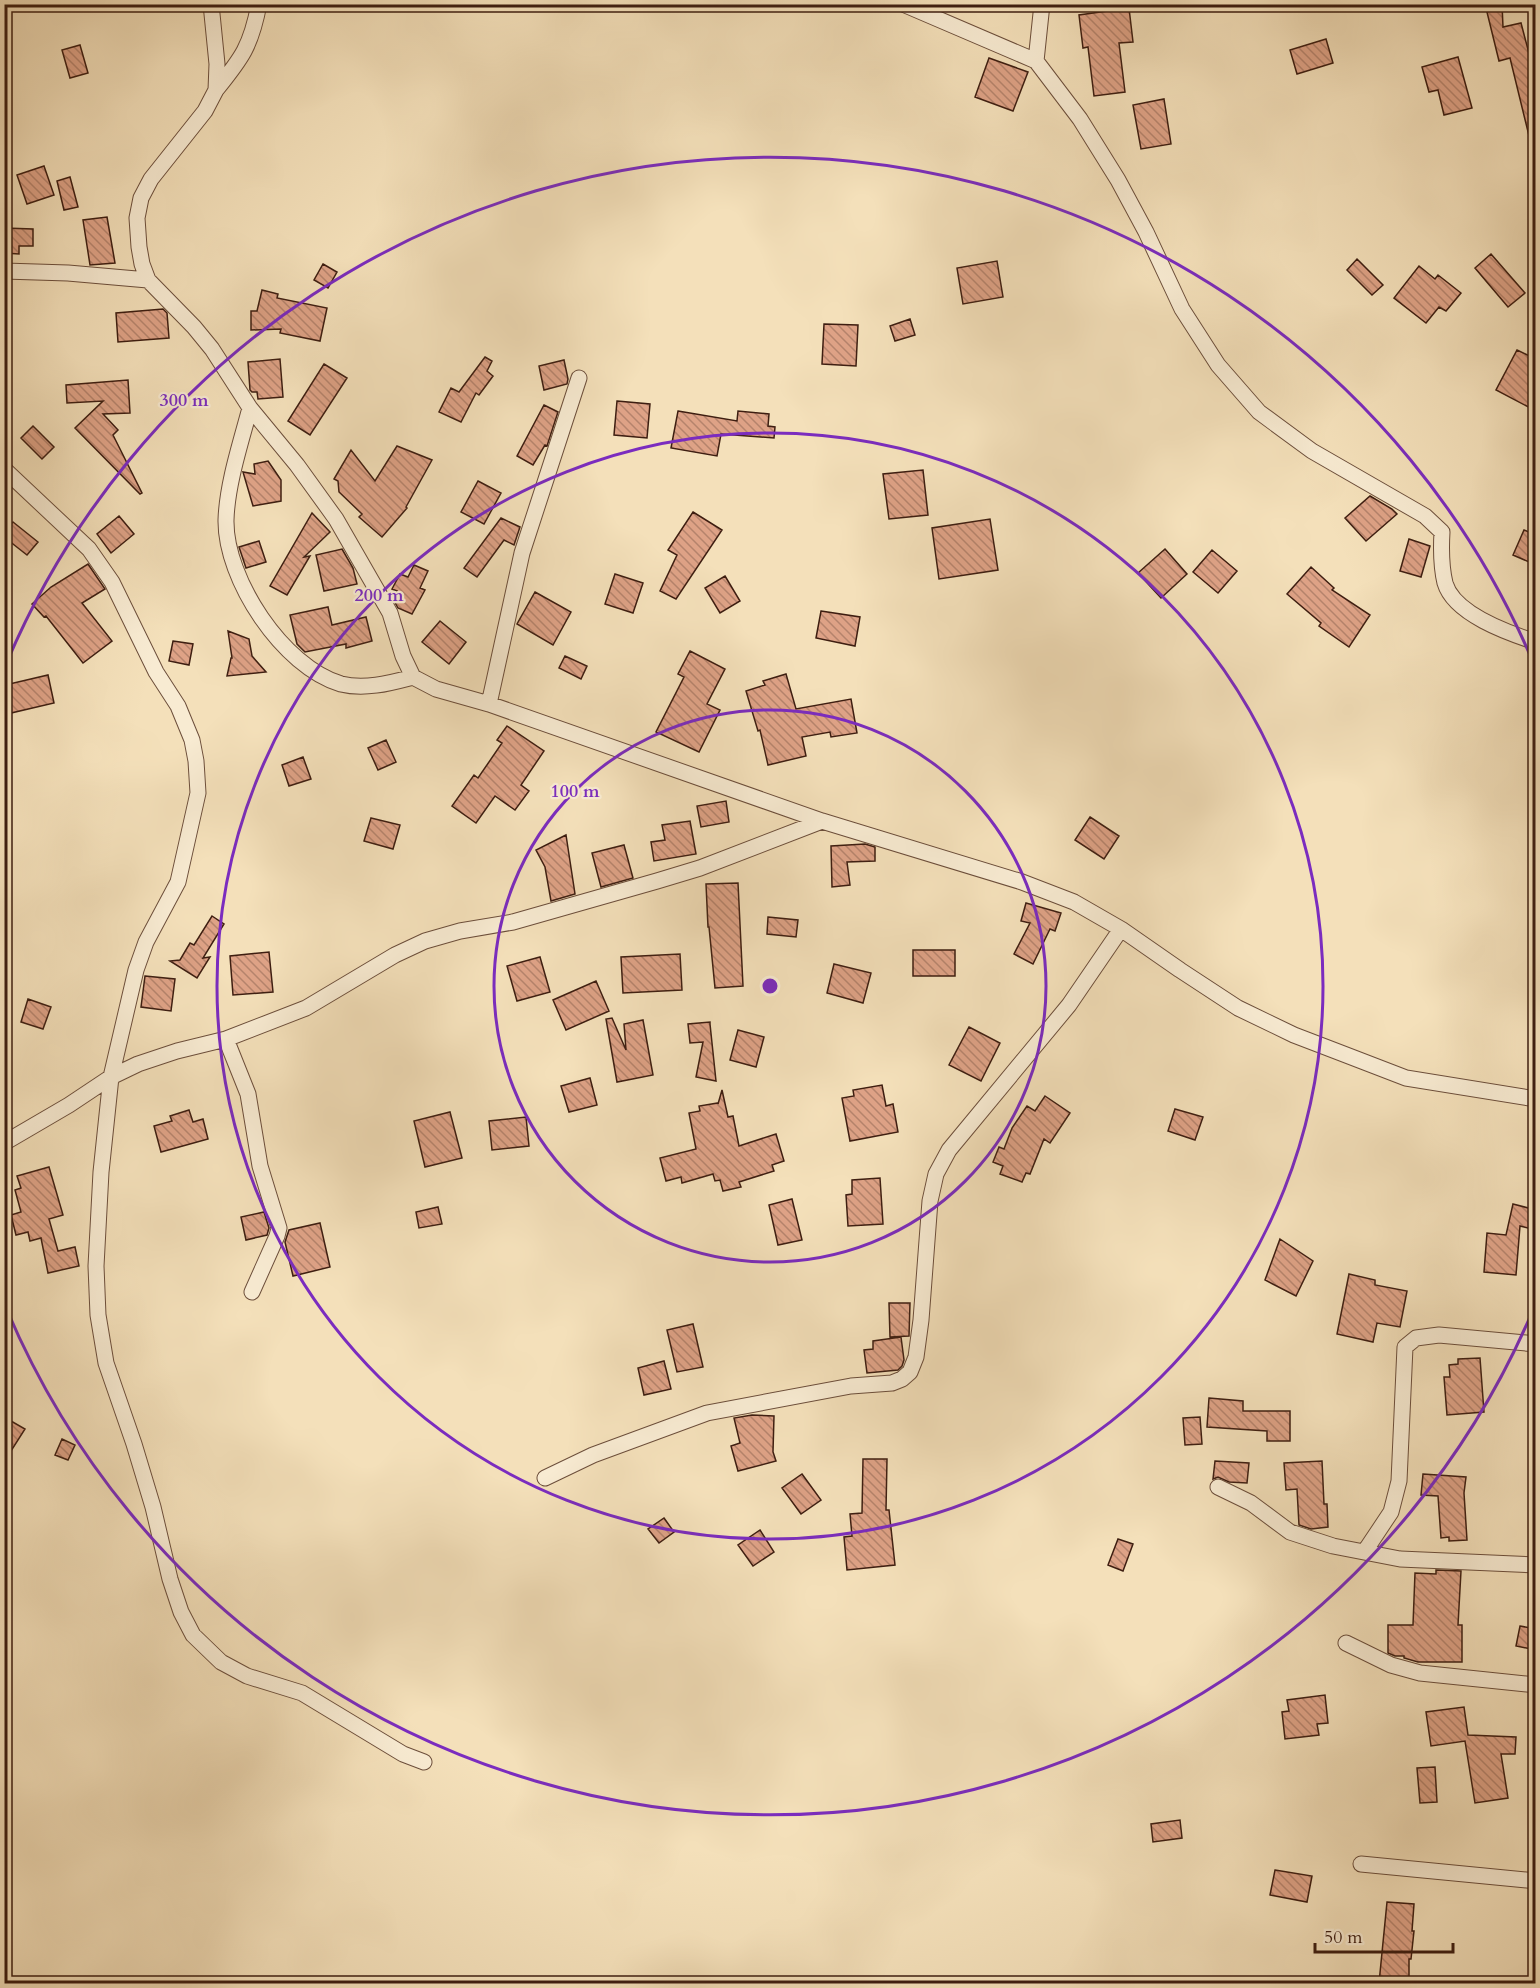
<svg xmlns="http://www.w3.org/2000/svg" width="1540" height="1988" viewBox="0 0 1540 1988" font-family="Cardo,serif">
<defs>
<pattern id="building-back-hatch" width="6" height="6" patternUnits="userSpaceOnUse" patternTransform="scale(1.5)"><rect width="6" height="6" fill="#dea286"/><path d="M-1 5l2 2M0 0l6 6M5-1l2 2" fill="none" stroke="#b5836c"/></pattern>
</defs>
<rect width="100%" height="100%" fill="#f4e0ba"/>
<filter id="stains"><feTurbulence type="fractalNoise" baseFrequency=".00333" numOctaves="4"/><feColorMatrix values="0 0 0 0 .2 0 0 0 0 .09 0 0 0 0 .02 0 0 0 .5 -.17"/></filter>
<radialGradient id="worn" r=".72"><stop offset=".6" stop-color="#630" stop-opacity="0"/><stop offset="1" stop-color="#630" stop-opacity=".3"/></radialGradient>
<!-- building -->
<path fill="url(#building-back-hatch)" stroke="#3e1e11" stroke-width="1.5" d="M1485 4H1502L1503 27 1521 23 1536 80V140H1530L1510 58 1499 61Z
M1129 8 1133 42 1119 43 1125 92 1094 96 1088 47 1083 48 1079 15Z
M1326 39 1333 63 1297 74 1290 50Z
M80 45 88 73 70 78 62 50Z
M1458 57 1472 108 1444 115 1438 90 1429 92 1422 67Z
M989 58 1028 72 1013 111 975 97Z
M1164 99 1171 144 1141 149 1133 105Z
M44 166 54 195 27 204 17 175Z
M70 177 78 207 64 210 57 181Z
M107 217 115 263 90 265 83 220Z
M4 228 33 229V246H19V254L4 253Z
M1491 254 1525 293 1508 307 1475 268Z
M1357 259 1383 285 1372 295 1347 270Z
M997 261 1003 297 963 304 957 268Z
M323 264 337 272 328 288 314 280Z
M1419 266 1435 279 1438 275 1461 293 1446 311 1439 307 1426 323 1394 298Z
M262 290 278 294 277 298 327 308 320 341 280 333 281 329 251 330V311H257Z
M163 309 167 313 169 338 118 342 116 313Z
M910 319 915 335 895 341 890 326Z
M824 324 858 325 856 366 822 364Z
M1517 350 1536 359V411L1496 390Z
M485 357 492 361 487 371 493 376 479 395 476 393 461 422 439 412 451 388 459 392Z
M280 359 283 397 258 399 257 392H252L250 390 248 362Z
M564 360 568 379 567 384 544 390 539 366Z
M324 364 347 378 310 435 288 421Z
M128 380 130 413 103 414 118 430 113 435 142 493 140 494 75 428 103 401 67 403 66 385Z
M617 401 650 404 647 438 614 435Z
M544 405 558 412 547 446 545 445 533 465 517 456Z
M678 411 737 421 738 411 769 414 768 426 775 427 774 438 721 434 717 456 671 448Z
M33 426 54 447 42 459 21 438Z
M397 446 432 460 406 507 407 508 382 537 359 517 362 514 339 492 338 481 334 479 351 450 375 481Z
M268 461 281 480V501L253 506 243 472 255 474 254 464Z
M923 470 928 515 889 519 883 474Z
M478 481 501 493 484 524 461 512Z
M1370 496 1392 509 1397 514 1366 541 1345 518Z
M693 512 722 530 676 599 660 591 677 555 668 550Z
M312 513 330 532 304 557 310 556 287 595 270 586Z
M119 516 134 534 111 553 97 534Z
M501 518 520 527 514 545 504 540 477 577 464 568Z
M990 519 998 570 939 579 932 528Z
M13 522 38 542 27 555 4 537V531Z
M1524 530 1536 535V565L1513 555Z
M1409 539 1430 546 1421 577 1400 571Z
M259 541 266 562 246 568 239 547Z
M342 549 353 568 357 584 324 591 316 555Z
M1165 549 1187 574 1161 598 1138 573Z
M1212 550 1237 571 1218 593 1193 572Z
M88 564 105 589 82 603 112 641 83 663 46 616 44 617 32 604 51 587Z
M414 565 428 571 420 588 425 590 412 614 398 608 393 599 397 591 392 589 400 574 408 577Z
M1311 567 1334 588 1332 590 1370 615 1349 647 1319 626 1321 623 1287 594Z
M615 574 643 583 633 613 605 604Z
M725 576 740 601 720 613 705 588Z
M535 592 571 612 553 645 517 624Z
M328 607 332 625 366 617 372 641 346 648V644L305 652 297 644 290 615Z
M821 611 860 617 855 646 816 638Z
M440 621 466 642 449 664 422 642Z
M228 631 249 639 252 656 266 672 227 676 231 658H232Z
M173 641 193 644 189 665 169 661Z
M690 651 725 669 707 704 720 710 699 752 656 732 684 677 678 674Z
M565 656 587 666 581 679 559 668Z
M786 674 796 709 851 699 857 733 831 737 830 732 802 737 806 756 768 765 760 730 758 731 746 691 765 685 763 681Z
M48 675 54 703 11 713 5 685Z
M507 726 544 751 521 785 529 791 515 810 495 796 476 823 452 806 474 775 478 778 502 743 497 740Z
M386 740 396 762 378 770 368 748Z
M303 757 311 779 289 786 282 765Z
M726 801 729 822 701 827 697 806Z
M1090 817 1119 836 1104 859 1075 840Z
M371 818 400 825 393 849 364 841Z
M690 821 696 854 654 861 651 842 665 840 662 825Z
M566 835 575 894 551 901 545 867 536 850Z
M865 844 875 847V861L847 862 850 885 832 887 831 846Z
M624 845 633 878 601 887 592 853Z
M738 883 743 986 715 988 709 927H708L706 884Z
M1026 903 1061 913 1055 931 1050 929 1033 964 1014 954 1030 923 1021 921Z
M212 916 224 924 203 958 210 957 197 978 170 961 180 960 190 943 194 945Z
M768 917 798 920 796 937 767 934Z
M913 950H955V976H913Z
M269 952 273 992 233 995 230 956Z
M680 954 682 990 623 993 621 957Z
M540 957 550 992 517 1001 507 966Z
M834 964 871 973 863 1003 827 993Z
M145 976 175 979 171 1011 141 1007Z
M596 981 609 1011 566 1030 553 1000Z
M28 999 51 1007 43 1029 21 1022Z
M612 1018 626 1050 624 1024 643 1020 653 1075 617 1082 606 1019Z
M710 1022V1024L716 1081 696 1077 703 1042 690 1043 688 1024Z
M969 1027 1000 1043 981 1081 949 1065Z
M738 1030 764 1037 756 1067 730 1060Z
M590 1078 597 1105 569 1112 561 1086Z
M882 1085 886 1106 893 1104 898 1132 850 1141 842 1098 854 1096 853 1090Z
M722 1090 728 1117 733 1116 739 1146 776 1134 784 1161 772 1165 774 1171 739 1182 741 1187 723 1191 720 1180 715 1181 713 1174 682 1183 681 1177 666 1181 660 1158 696 1149 689 1113 700 1111 699 1106 718 1103V1104Z
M1045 1096 1070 1113 1050 1143 1044 1139 1030 1174 1026 1173 1022 1182 1000 1174 1003 1166 993 1162 999 1147 1004 1149 1012 1128 1027 1106 1035 1111Z
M1175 1109 1203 1117 1195 1140 1168 1131Z
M189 1110 193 1122 203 1119 208 1139 161 1152 154 1126 172 1121 170 1116Z
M450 1112 462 1158 425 1167 414 1121Z
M526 1117 529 1146 492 1150 489 1121Z
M49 1167 63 1215 49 1219 58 1251 75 1247 79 1266 48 1273 41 1238 30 1241 28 1232 16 1235 11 1215 21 1212 15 1190 21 1188 17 1176Z
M880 1178 883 1224 848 1226 846 1195 852 1194V1180Z
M792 1199 802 1240 778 1245 769 1205Z
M1513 1204 1536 1210V1230L1520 1226 1516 1275 1484 1272 1487 1233 1506 1235Z
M438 1207 442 1224 419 1228 416 1212Z
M264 1212 269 1228 267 1235 246 1240 241 1217Z
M320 1223 330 1267 293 1276 285 1242 289 1230Z
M1280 1239 1313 1261 1296 1296 1265 1280Z
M1349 1274 1375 1280V1285L1407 1291 1400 1327 1377 1323 1373 1342 1337 1334Z
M889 1303H910L909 1336 890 1337Z
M693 1324 703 1367 677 1372 667 1330Z
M901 1337 904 1360 902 1366 898 1370 867 1373 864 1350 873 1349V1341Z
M1480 1358 1484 1412 1447 1415 1444 1377H1450L1449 1365 1458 1364V1359Z
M664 1361 671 1389 644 1395 638 1368Z
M1209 1398 1243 1401V1411H1290V1441H1267V1431L1207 1427Z
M752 1415 774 1416 773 1452 776 1461 738 1471 731 1446 740 1443 734 1418Z
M4 1417 25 1429 4 1462Z
M1200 1417 1202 1444 1185 1445 1183 1418Z
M62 1439 75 1445 68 1460 55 1455Z
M863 1459H887L886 1510H889L895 1565 847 1570 844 1537 852 1536 850 1514 862 1513Z
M1215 1461 1249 1463 1247 1483 1229 1482 1218 1477 1213 1479Z
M1322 1461 1324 1504H1327L1328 1527 1311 1529 1299 1525 1297 1489 1286 1490 1284 1463Z
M802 1474 821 1500 801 1514 782 1488Z
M1423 1474 1466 1477 1464 1493 1467 1540 1449 1541V1537L1441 1538 1438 1496 1421 1495Z
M664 1518 674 1532 659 1543 648 1529Z
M760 1530 774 1552 753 1566 738 1545Z
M1118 1539 1133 1544 1123 1571 1108 1565Z
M1436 1570 1461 1571 1458 1625H1462V1662H1418L1404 1658V1656H1395L1388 1653V1625H1413L1415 1573 1436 1574Z
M1520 1626 1536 1629V1650L1516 1646Z
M1325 1695 1328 1723 1317 1724 1319 1735 1285 1739 1282 1712 1289 1711 1287 1700Z
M1464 1707 1468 1735 1516 1737 1515 1754H1501L1508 1798 1475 1803 1465 1741 1431 1746 1426 1712Z
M1435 1767 1437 1802 1420 1803 1417 1768Z
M1180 1820 1182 1838 1153 1842 1151 1824Z
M1275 1870 1312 1876 1307 1902 1270 1895Z
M1387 1902 1414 1904 1412 1931H1414L1411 1959H1409V1983H1379Z"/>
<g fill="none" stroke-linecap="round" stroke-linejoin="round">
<defs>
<path id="street" d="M211 4 217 64 216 90 205 111 151 179 141 198 137 218 139 247 142 264 148 280 194 327 212 349 250 408 297 465 336 519 390 613 403 656 413 677 436 689 489 704 822 821
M903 4 1036 61 1080 119 1118 180 1146 232 1182 309 1218 365 1259 412 1312 451 1425 516 1442 532C1441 549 1441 566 1445 583 1454 614 1508 633 1536 642
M1036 61 1042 4
M216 90C242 58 251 46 259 4
M4 271 68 273 148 280
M250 408C241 442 227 484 226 520 225 579 283 667 341 684 365 690 390 683 413 677
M4 469 89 549 112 582 156 672 178 706 192 740 196 761 198 793 178 882 146 942 136 970 111 1077 101 1172 96 1266 98 1315 106 1363 134 1444 153 1507 170 1579 181 1612 193 1635 221 1662 247 1676 302 1693 403 1754 424 1762
M489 704 522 553 579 378
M226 1039 248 1094 260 1166 279 1228 277 1236 252 1292
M4 1143 69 1105 111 1077 138 1064 177 1051 226 1039 306 1008 395 955 425 941 460 931 513 922 657 881 700 868 822 821 1022 882 1074 902 1121 929 1180 970 1238 1008 1294 1035 1341 1053 1406 1078 1536 1099
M545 1478 593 1455 707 1413 851 1386 892 1383 902 1379 910 1372 916 1357 921 1320 930 1201 936 1174 949 1150 1069 1005 1121 929
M1218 1487 1251 1503 1290 1532 1333 1546 1400 1559 1536 1565
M1365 1551 1391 1512 1399 1481 1405 1347 1416 1338 1439 1335 1536 1344
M1346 1643 1391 1665 1420 1673 1536 1685
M1361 1864 1536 1881"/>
</defs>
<!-- street casing -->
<use href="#street" stroke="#6c4e3b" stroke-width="17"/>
<!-- street -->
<use href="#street" stroke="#f8ebd2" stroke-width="15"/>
</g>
<!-- distance rings -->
<g fill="none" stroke="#7b2cbf" stroke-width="3">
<circle cx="770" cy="986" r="276"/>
<circle cx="770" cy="986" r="553"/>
<path d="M1533 1310A829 829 0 0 1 7 1310M7 662A829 829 0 0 1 1533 662"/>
</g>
<circle cx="770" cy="986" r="9" fill="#7b2cbf" stroke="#f8ebd2" stroke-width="3"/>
<g font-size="18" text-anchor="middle" font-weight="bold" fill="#7b2cbf" stroke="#f8ebd2" stroke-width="4.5" stroke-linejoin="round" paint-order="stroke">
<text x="184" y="406">300 m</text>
<text x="379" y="601">200 m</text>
<text x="575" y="797">100 m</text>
</g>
<!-- margin -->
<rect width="1540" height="1988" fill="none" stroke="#f4e0ba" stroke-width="24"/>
<rect x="6" y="6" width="1528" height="1976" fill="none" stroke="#3e1e11" stroke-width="3"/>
<rect x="12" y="12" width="1516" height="1964" fill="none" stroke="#3e1e11" stroke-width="1.5"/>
<!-- scale -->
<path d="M1315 1943v9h138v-9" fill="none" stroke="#3e1e11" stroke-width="3"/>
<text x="1324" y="1943" font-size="18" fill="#3e1e11" stroke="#f8ebd2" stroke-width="4.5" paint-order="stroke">50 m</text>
<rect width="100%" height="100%" filter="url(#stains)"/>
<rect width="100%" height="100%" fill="url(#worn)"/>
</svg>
